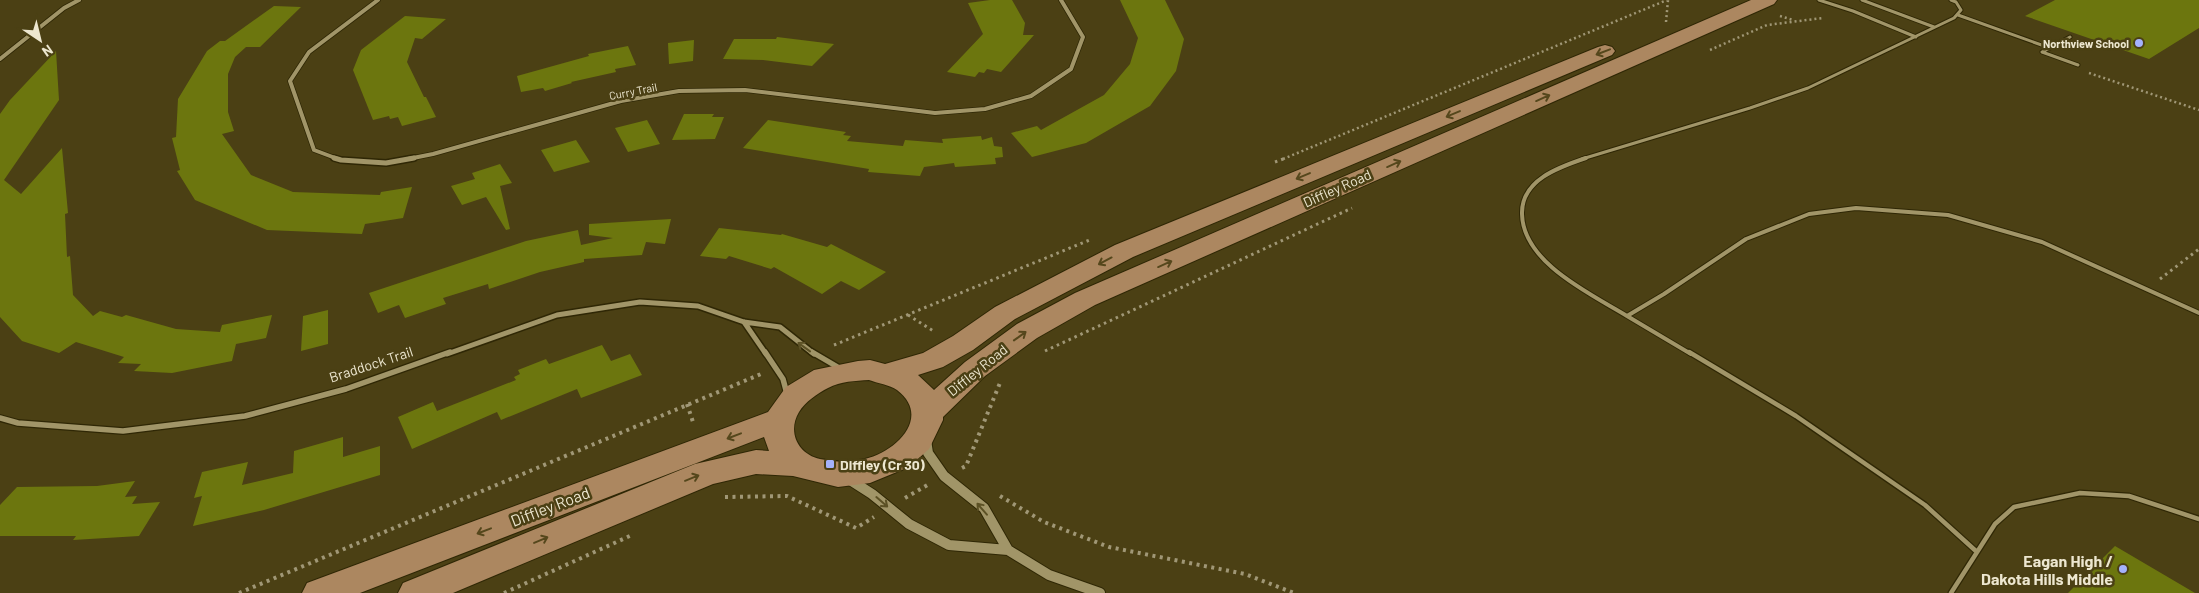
<svg xmlns="http://www.w3.org/2000/svg" width="2199" height="593" viewBox="0 0 2199 593" font-family="Barlow,sans-serif">
<rect width="100%" height="100%" fill="#4b4014"/>
<!-- building -->
<path fill="#6c760e" d="M990 0H1012L1025 23 1023 35H1034L1001 72 987 69 984 73 979 72 975 77 947 72 983 34 968 3Z
M1120 0H1165L1184 39 1176 71 1150 106 1086 143 1032 157 1011 133 1037 126 1041 130 1104 95 1130 64 1138 38Z
M2055 0H2199V28L2149 59 2025 16Z
M274 6 301 7 260 47H246L235 57 228 74V112L234 131 222 134 251 175 293 192 380 195 381 192 412 187 403 218 365 224 362 234 267 230 195 200 177 171 180 170 172 138 176 137 178 99 207 51 220 41H225Z
M405 16 446 19 422 39 415 38 407 62 424 97H426L436 117 402 126 398 117 390 119 389 116 373 120 353 70 361 50Z
M777 37 834 44 812 66 763 60 723 59 734 39H776Z
M694 40 693 61 669 64 668 43Z
M628 46 636 65 615 69 616 72 571 82 572 83 545 91 543 88 521 92 517 76 589 56 588 54Z
M56 51 59 100 4 180 21 194 62 148 68 213 65 214 67 257 70 256 73 295 93 316 100 311 122 317 126 315 176 329 220 332 222 325 272 315 266 338 236 344 232 361 172 373 134 371 141 364 118 363 124 357 76 342 59 353 22 341 0 317V114L10 100Z
M684 114H714L712 117H724L715 139 672 140Z
M647 120 660 144 628 152 615 128Z
M768 120 846 132 843 135 851 136 847 141 903 146 905 140 943 143 942 139 981 136 982 140 992 137 994 146 1002 147 1003 157 995 158 996 164 955 167 954 163 924 167 920 176 868 172 869 169 743 148Z
M576 140 590 162 554 172 541 150Z
M500 164 512 183 500 186 510 229 506 230 486 197 462 205 451 186 475 179 472 173Z
M671 219 665 244 646 242 642 255 584 259V262L540 272 489 289 488 284 443 298 446 304 405 318 399 305 378 313 369 293 526 241 578 230 581 245 613 238 589 235V224Z
M719 228 781 235 782 234 827 247 831 244 886 272 859 290 841 281 822 294 774 267 771 269 729 256 726 259 700 256Z
M328 310V344L301 351 303 316Z
M602 345 611 361 630 354 642 375 581 398 577 389 501 420 497 412 412 449 398 417 433 402 437 411 516 380 514 377 520 374 518 370 546 359 549 364Z
M343 437V457L380 446V475L264 510 193 526 202 496 194 498 202 472 248 462 242 485 293 473 294 451Z
M135 481 125 497 137 496 132 504 160 502 139 536 73 540 76 536H0V505L17 487 97 486Z
M2115 546 2195 593H2068Z"/>
<g fill="none" stroke-linecap="round" stroke-linejoin="round">
<defs>
<path id="service-far2" d="M1819 0 1853 11 1916 37
M1862 0 1934 27
M1958 15 2050 48 2070 37
M2050 48 2042 52 2078 65
M1582 159 1750 108 1808 88 1954 18 1961 10 1956 2 1951 0"/>
<path id="service-far1" d="M1586 158C1559 167 1521 180 1522 214 1523 263 1591 294 1627 316
M1691 354 1627 316 1664 294 1746 239 1809 214 1856 208 1948 215 2042 242 2199 313"/>
<path id="service" d="M1689 352 1796 416 1925 505 1977 552
M1951 593 1995 524 2014 507 2080 493 2129 496 2199 519"/>
<path id="minor-far2" d="M0 59 64 8 79 0
M338 159 314 150 290 81 309 52 378 0
M408 159 433 154 621 101 679 91 745 90 935 113 985 109 1031 96 1071 69 1083 37 1061 0"/>
<path id="minor-far1" d="M334 158 341 160 386 163 414 158
M744 322 766 354
M447 354 557 315 640 302 698 306 744 322 780 327 814 354"/>
<path id="minor" d="M765 352 783 379 787 394
M812 352 841 369
M0 418 18 423 123 431 245 416 346 389 450 352"/>
<path id="tertiary" d="M926 440 928 453 944 476 984 508 1008 550 1049 575 1100 593
M847 478 872 494 909 524 949 545 1008 550"/>
<path id="secondary" d="M1751 0H1777L1774 4 1095 305 1037 338 985 376 943 417V420L929 449 909 467 870 483 838 487 793 476 756 474 713 484 453 593H398L403 583 695 464 756 450 769 451 764 437 360 593H302L307 583 768 412 786 387 814 370 858 361 870 360 885 364 923 353 953 336 995 307 1115 245 1598 47 1605 45 1612 47 1615 51 1612 55 1133 257 1015 319 973 350 943 367 918 375 934 390 965 362 1017 324 1075 293ZM869 380C877 383 890 385 897 390 932 417 896 452 865 459 849 463 835 462 820 459 798 454 787 432 799 412 805 402 818 393 828 388 841 381 855 381 869 380Z"/>
</defs>
<!-- service-far2 casing -->
<use href="#service-far2" stroke="#2f2705" stroke-width="5"/>
<!-- service-far1 casing -->
<use href="#service-far1" stroke="#2f2705" stroke-width="6"/>
<!-- service casing -->
<use href="#service" stroke="#2f2705" stroke-width="7"/>
<!-- minor-far2 casing -->
<use href="#minor-far2" stroke="#2f2705" stroke-width="5.5"/>
<!-- minor-far1 casing -->
<use href="#minor-far1" stroke="#2f2705" stroke-width="8"/>
<!-- minor casing -->
<use href="#minor" stroke="#2f2705" stroke-width="8"/>
<!-- tertiary casing -->
<use href="#tertiary" stroke="#2f2705" stroke-width="12"/>
<!-- secondary casing -->
<use href="#secondary" stroke="#2f2705" stroke-width="2"/>
<!-- path-far2 -->
<path stroke="#a09776" stroke-width="2.5" stroke-dasharray="2 3" stroke-linecap="butt" d="M1780 16 1793 20
M1666 22 1668 0
M1710 50 1767 25 1823 18
M2089 73 2199 110
M1283 159 1667 0"/>
<!-- path-far1 -->
<path stroke="#a09776" stroke-width="3" stroke-dasharray="2.5 4" stroke-linecap="butt" d="M1275 162 1286 158
M2160 279 2199 249
M908 315 935 332
M834 345 1092 239
M1045 351 1352 208"/>
<!-- path -->
<path stroke="#a09776" stroke-width="4" stroke-dasharray="3 4.5" stroke-linecap="butt" d="M687 404 694 425
M962 468 966 466 1000 383
M1000 496 1044 522 1109 547 1245 574 1294 593
M725 497 787 496 856 528 874 517
M905 498 929 484
M239 593 761 374
M504 593 632 535"/>
<!-- service-far2 -->
<use href="#service-far2" stroke="#a19568" stroke-width="3"/>
<!-- service-far1 -->
<use href="#service-far1" stroke="#a19568" stroke-width="4"/>
<!-- service -->
<use href="#service" stroke="#a19568" stroke-width="4.5"/>
<!-- minor-far2 -->
<use href="#minor-far2" stroke="#a19568" stroke-width="4"/>
<!-- minor-far1 -->
<use href="#minor-far1" stroke="#a19568" stroke-width="5"/>
<!-- minor -->
<use href="#minor" stroke="#a19568" stroke-width="5.5"/>
<!-- tertiary -->
<use href="#tertiary" stroke="#a19568" stroke-width="10"/>
<!-- secondary -->
<use href="#secondary" fill="#ac8760" fill-rule="evenodd"/>
</g>
<!-- one-way arrows -->
<defs><path id="oneway-shaft" d="M-6 0H5M1.5-3L5.5 0L1.5 3" fill="none" stroke-width="1.6" stroke-linecap="round" stroke-linejoin="round" transform="scale(1.25)"/></defs>
<g stroke="#55471c">
<use href="#oneway-shaft" transform="translate(1603 52) rotate(159)"/>
<use href="#oneway-shaft" transform="translate(1543 98) rotate(-24)"/>
<use href="#oneway-shaft" transform="translate(1453 114) rotate(157)"/>
<use href="#oneway-shaft" transform="translate(1394 164) rotate(-24)"/>
<use href="#oneway-shaft" transform="translate(1303 176) rotate(157)"/>
<use href="#oneway-shaft" transform="translate(1105 261) rotate(152)"/>
<use href="#oneway-shaft" transform="translate(1165 264) rotate(-24)"/>
<use href="#oneway-shaft" transform="translate(1020 336) rotate(-36)"/>
<use href="#oneway-shaft" transform="translate(734 436) rotate(159)"/>
<use href="#oneway-shaft" transform="translate(692 478) rotate(-22)"/>
<use href="#oneway-shaft" transform="translate(484 531) rotate(159)"/>
<use href="#oneway-shaft" transform="translate(541 540) rotate(-23)"/>
</g>
<g stroke="#5c5125">
<use href="#oneway-shaft" transform="translate(804 347) rotate(-144)"/>
<use href="#oneway-shaft" transform="translate(882 502) rotate(41)"/>
<use href="#oneway-shaft" transform="translate(982 509) rotate(-131)"/>
</g>
<!-- markers -->
<g fill="#a4b2fc" stroke="#4b4014" stroke-width="2">
<circle cx="2139" cy="43" r="5"/>
<rect x="825" y="459" width="10" height="10" rx="2.5"/>
<circle cx="2123" cy="569" r="5"/>
</g>
<g text-anchor="middle" dominant-baseline="central" stroke-width="5" stroke-linejoin="round" paint-order="stroke">
<!-- far-poi labels -->
<g font-size="11" font-weight="bold" fill="#ede7d0" stroke="#4b4014" text-anchor="end">
<text x="2129" y="43">Northview School</text>
</g>
<!-- far-street labels -->
<g font-size="11" fill="#ede7d0" stroke="#4b4014">
<text transform="translate(633 91) rotate(-11)">Curry Trail</text>
</g>
<!-- street labels -->
<g font-size="14" fill="#ede7d0" stroke="#4b4014">
<text transform="translate(1337 188) rotate(-24)">Diffley Road</text>
<text transform="translate(371 364) rotate(-18)">Braddock Trail</text>
<text transform="translate(977 370) rotate(-39)">Diffley Road</text>
</g>
<!-- poi labels -->
<g font-size="14" font-weight="bold" fill="#ede7d0" stroke="#4b4014" text-anchor="start">
<text x="840" y="464">Diffley (Cr 30)</text>
</g>
<!-- near-street labels -->
<g font-size="16" fill="#ede7d0" stroke="#4b4014">
<text transform="translate(550 506) rotate(-21)">Diffley Road</text>
</g>
<!-- near-poi labels -->
<g font-size="16" font-weight="bold" fill="#ede7d0" stroke="#4b4014" text-anchor="end">
<text x="2113" y="560">Eagan High /<tspan x="2113" dy="18">Dakota Hills Middle</tspan></text>
</g>
</g>
<!-- north arrow -->
<g transform="translate(40 40) rotate(145)" stroke="#4b4014" stroke-width="4" paint-order="stroke">
<path d="M0-4L9 19L0 12L-9 19Z" fill="#ede7d0"/>
<text y="-8" font-size="14" font-weight="bold" text-anchor="middle" fill="#ede7d0">N</text>
</g>
</svg>
